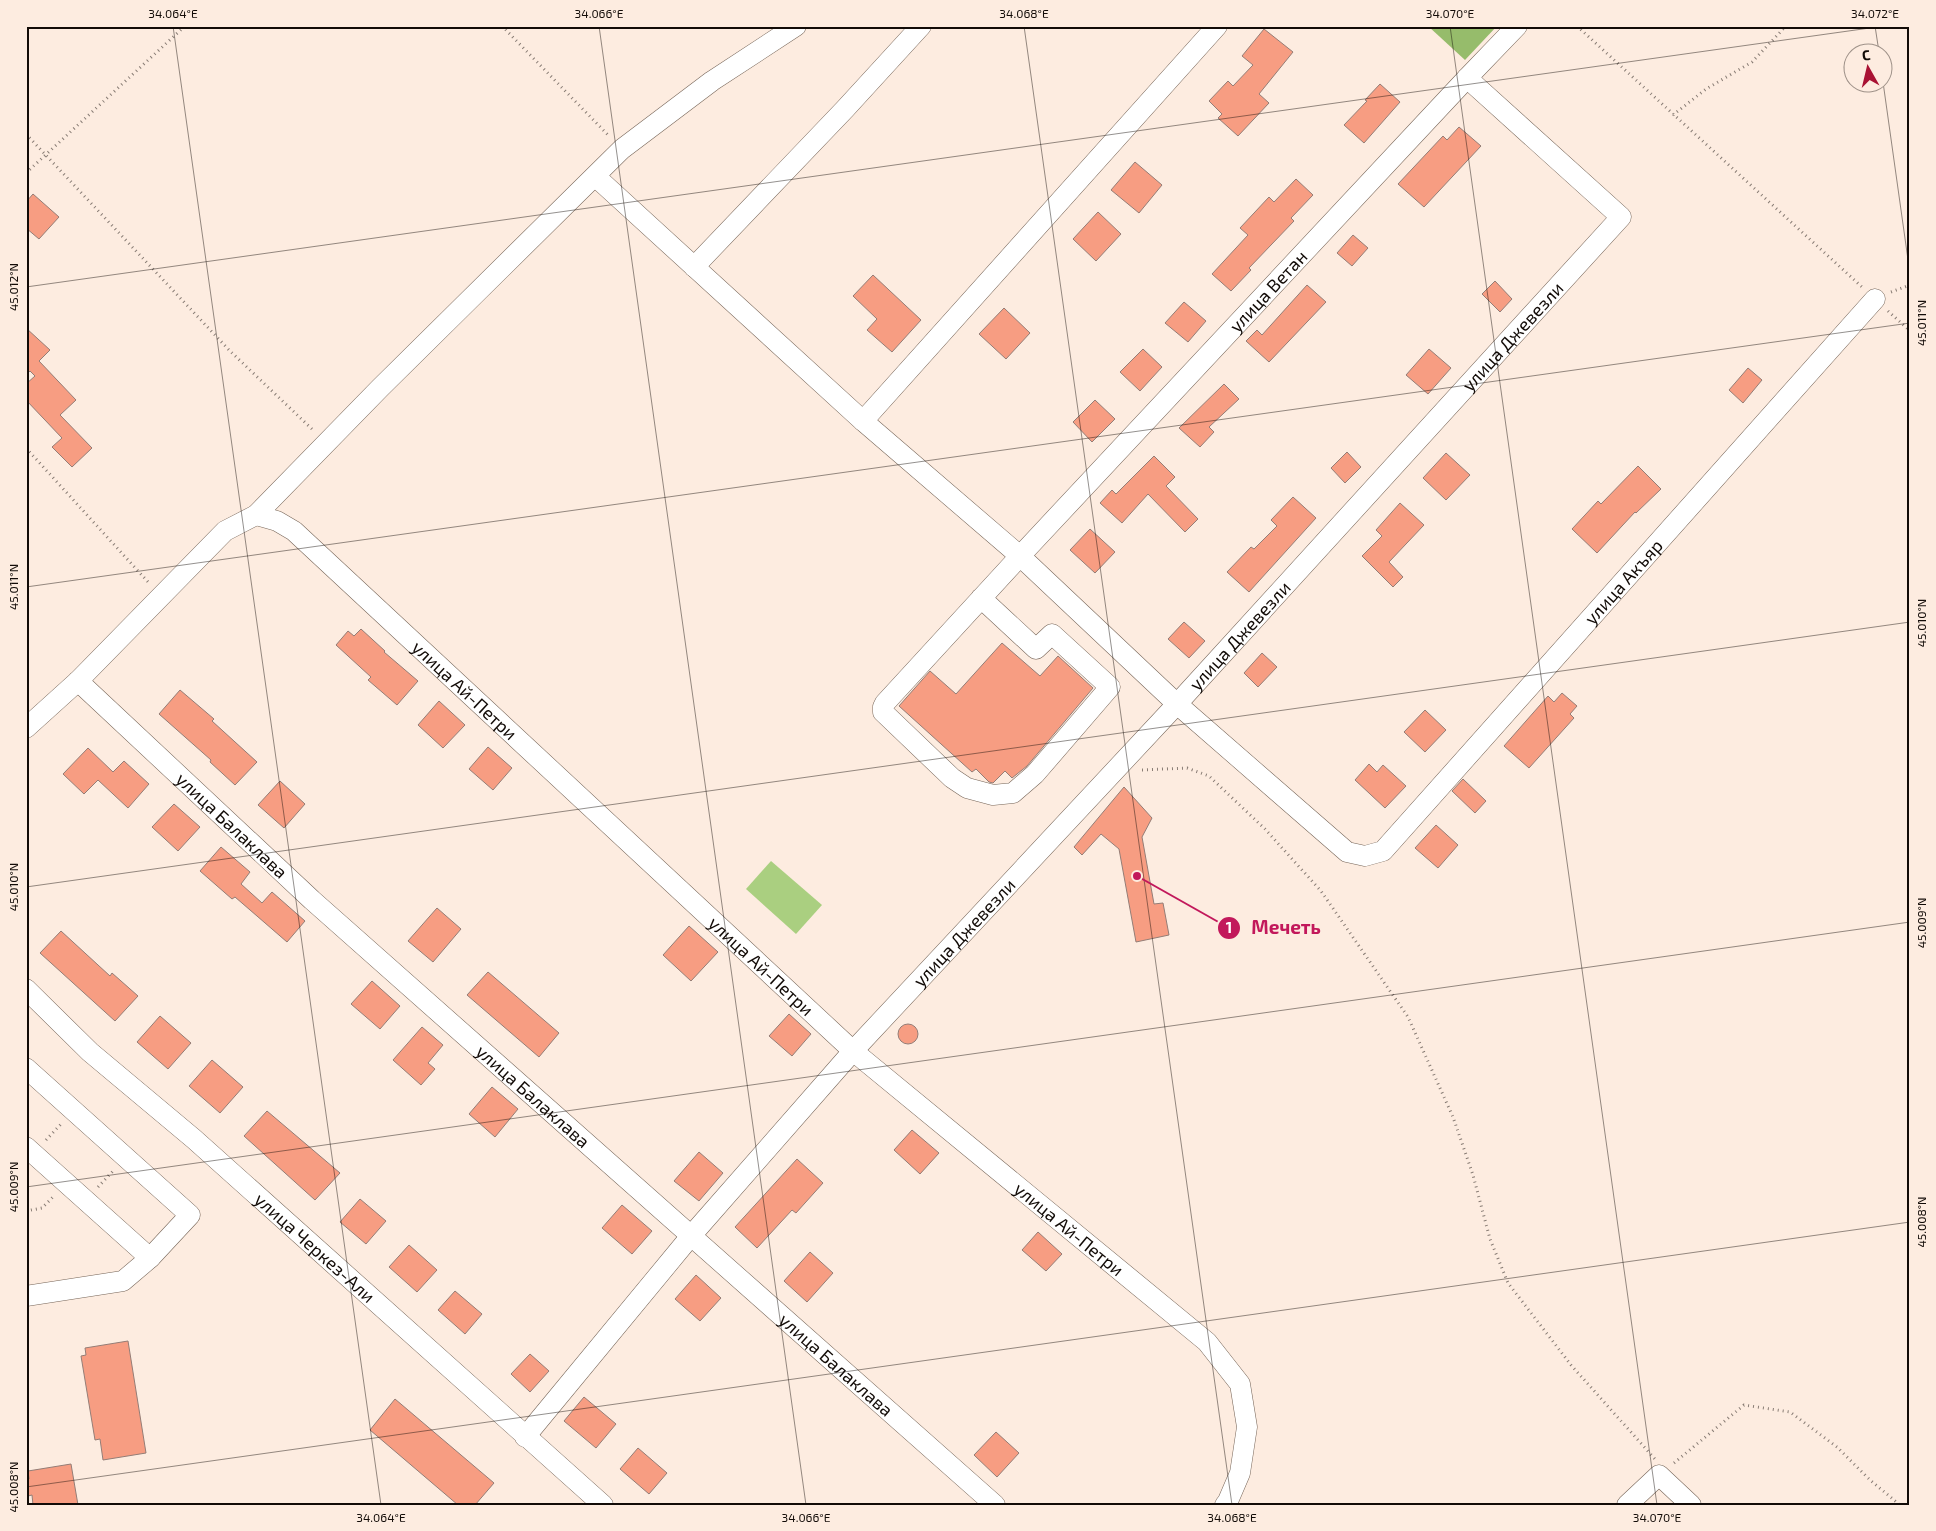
<svg xmlns="http://www.w3.org/2000/svg" width="1936" height="1531" viewBox="0 0 1936 1531" font-family="'Exo 2',sans-serif">
<rect width="100%" height="100%" fill="#fdece0"/>
<!-- green -->
<path fill="#aacf80" d="M771 861 822 905 796 934 746 889Z"/>
<!-- forest -->
<path fill="#96bc6b" d="M1428 26H1497L1465 60Z"/>
<!-- building -->
<path fill="#f79d82" stroke="#947d76" d="M1264 29 1293 52 1259 94 1269 103 1238 136 1218 118 1222 114 1209 101 1228 81 1233 86 1253 65 1242 56Z
M1380 84 1400 102 1364 143 1344 125 1367 101 1365 100Z
M1459 127 1481 146 1424 207 1398 184 1443 136 1447 140Z
M1135 162 1162 185 1139 213 1111 190Z
M1296 179 1313 195 1291 218 1294 221 1249 268 1251 270 1231 291 1212 274 1248 235 1240 228 1269 197 1274 202Z
M33 194 59 217 39 239 26 228V202Z
M1098 212 1121 234 1096 261 1073 239Z
M1353 235 1368 248 1352 266 1337 253Z
M873 275 921 320 892 352 867 330 877 319 853 296Z
M1495 281 1512 299 1500 312 1482 294Z
M1307 285 1326 302 1269 362 1246 341 1257 330 1262 335Z
M1184 302 1206 321 1188 342 1165 323Z
M1004 308 1030 333 1006 359 979 334Z
M26 328 50 350 39 361 76 400 60 415 92 448 72 467 52 447 62 438 26 400V384L35 376 30 371 26 375Z
M1143 349 1162 367 1140 391 1120 372Z
M1429 349 1451 368 1428 394 1406 375Z
M1748 368 1762 380 1743 403 1729 390Z
M1224 384 1239 399 1209 427 1214 432 1200 447 1179 428Z
M1095 400 1115 419 1092 442 1073 422Z
M1347 452 1361 467 1345 483 1331 468Z
M1446 453 1470 475 1446 500 1423 478Z
M1154 456 1175 477 1166 486 1198 519 1185 532 1148 494 1122 523 1100 503 1112 490 1116 494Z
M1638 466 1661 489 1636 513 1635 512 1597 553 1572 529 1598 501 1601 504Z
M1293 497 1316 518 1249 592 1227 572 1251 547 1254 549 1277 526 1271 520Z
M1400 503 1424 525 1389 562 1403 577 1393 587 1362 556 1382 536 1376 530Z
M1090 529 1115 552 1095 573 1070 550Z
M1184 622 1205 641 1189 658 1168 639Z
M361 629 385 651 384 652 418 681 397 705 368 680 371 677 336 645 348 631 354 636Z
M1002 643 1040 676 1058 656 1093 688 1027 766 1012 778 1005 771 993 783 989 782 976 769 972 772 899 706 930 671 956 694Z
M1262 653 1277 667 1258 687 1244 673Z
M180 690 214 719 212 721 257 762 235 785 210 762 211 760 159 714Z
M1562 693 1577 706 1570 714 1574 718 1529 768 1504 746 1548 696 1554 702Z
M439 701 465 725 443 748 418 725Z
M1425 710 1446 730 1425 752 1404 732Z
M488 747 512 768 493 790 469 769Z
M88 748 113 772 124 761 149 784 128 808 98 780 84 794 63 774Z
M1369 764 1377 772 1383 765 1406 786 1385 808 1355 780Z
M1463 779 1486 801 1475 813 1452 791Z
M280 781 305 804 284 828 258 805Z
M1124 787 1152 818 1142 837 1154 904 1163 903 1169 935 1136 942 1119 849 1101 834 1082 855 1074 847Z
M174 804 200 827 178 851 152 827Z
M1436 825 1458 845 1438 868 1415 848Z
M221 847 250 872 241 884 262 903 272 892 305 921 287 942 235 897 232 899 200 871Z
M437 908 461 929 433 962 408 941Z
M689 926 718 952 691 981 663 955Z
M61 931 110 976 112 973 138 996 115 1021 40 953Z
M488 972 559 1033 539 1057 467 995Z
M372 981 400 1006 380 1029 351 1004Z
M789 1014 811 1034 792 1056 769 1036Z
M160 1016 191 1043 168 1069 137 1042Z
M898 1034a10 10 0 1 1 20 0a10 10 0 1 1-20 0Z
M422 1027 443 1045 428 1063 435 1069 421 1085 393 1060Z
M212 1060 243 1087 220 1113 189 1086Z
M492 1087 518 1109 495 1137 469 1114Z
M267 1111 340 1173 315 1200 244 1136Z
M912 1130 939 1153 920 1174 894 1150Z
M699 1152 723 1173 699 1201 674 1181Z
M797 1159 823 1183 796 1213 792 1210 757 1248 735 1227Z
M360 1199 386 1221 366 1244 340 1222Z
M622 1205 652 1231 632 1254 602 1228Z
M1038 1232 1062 1254 1046 1271 1022 1250Z
M409 1245 437 1270 417 1292 389 1267Z
M810 1252 833 1273 807 1302 784 1281Z
M696 1275 721 1298 700 1321 675 1299Z
M455 1291 482 1314 465 1334 438 1310Z
M128 1341 146 1453 103 1460 100 1439 95 1440 81 1356 86 1355 85 1348Z
M530 1354 549 1371 530 1392 511 1374Z
M584 1397 616 1424 596 1448 564 1421Z
M395 1399 494 1483 475 1505H458L370 1430Z
M996 1432 1019 1453 997 1477 974 1455Z
M638 1448 667 1473 649 1494 620 1469Z
M71 1464 78 1505H33L32 1495 28 1496 26 1479H29L28 1471Z"/>
<g fill="none" stroke-linecap="round" stroke-linejoin="round">
<defs>
<g id="minor">
<path id="s1" d="M596 177 863 421 1020 556 1177 704 1347 852 1365 856 1383 851 1875 299"/>
<path d="M694 267 845 109 921 26"/>
<path d="M863 421 1217 26"/>
<path id="s2" d="M256 515 277 521 294 531 853 1051 1207 1342 1240 1384 1247 1427 1240 1473 1228 1501 1225 1505"/>
<path id="s3" d="M981 598 1036 649 1052 634 1110 687 1035 774 1013 793 993 795 967 788 952 778 883 712V707L885 703 1020 556 1467 78 1517 26"/>
<path id="s4" d="M78 681 312 900 995 1505"/>
<path d="M26 728 78 681 225 531 256 515 380 388 622 149 712 81 796 26"/>
<path id="s5" d="M26 989 90 1052 194 1139 603 1505"/>
<path d="M26 1068 190 1215 150 1258 26 1147"/>
<path d="M26 1296 123 1281 150 1258"/>
<path id="s6" d="M525 1437 690 1237 853 1051 1177 704 1621 217 1467 78"/>
<path d="M1627 1505 1659 1475 1691 1505"/>
</g>
</defs>
<!-- minor casing -->
<use href="#minor" stroke="#766558" stroke-width="21"/>
<!-- path -->
<path stroke="#887c74" stroke-width="3" stroke-dasharray="1 4" stroke-linecap="butt" d="M502 26 610 137
M1577 26 1862 287
M1673 115 1706 89 1752 62 1786 26
M26 134 230 351 313 430
M26 173 185 26
M1891 292 1910 285
M1888 311 1910 331
M26 448 149 583
M1142 770 1187 768 1209 776 1265 829 1321 891 1408 1017 1453 1117 1473 1175 1490 1239 1508 1283 1571 1365 1655 1459
M46 1140 62 1123
M98 1187 114 1170
M26 1211 42 1208 55 1195
M1674 1463 1744 1405 1790 1412 1837 1447 1870 1480 1900 1505"/>
<!-- minor -->
<use href="#minor" stroke="#fff" stroke-width="20"/>
</g>
<!-- ticks -->
<path fill="none" stroke="#120b07" stroke-width="1" stroke-opacity="0.45" d="M173 26 381 1505M599 26 806 1505M1024 26 1232 1505M1450 26 1657 1505M1875 26 1879 52M1883 82 1910 274M26 287 1884 26M26 587 1910 323M26 887 1910 622M26 1187 1910 922M26 1487 1910 1222"/>
<g text-anchor="middle" dominant-baseline="central" stroke-width="4.5" stroke-linejoin="round" paint-order="stroke">
<!-- street labels -->
<g font-size="18" fill="#120b07" stroke="#fdece0">
<text stroke="none"><textPath href="#s3" startOffset="1052">улица Ветан</textPath></text>
<text stroke="none"><textPath href="#s6" startOffset="1479">улица Джевезли</textPath></text>
<text stroke="none"><textPath href="#s1" startOffset="1408">улица Акъяр</textPath></text>
<text stroke="none"><textPath href="#s6" startOffset="1074">улица Джевезли</textPath></text>
<text stroke="none"><textPath href="#s2" startOffset="275">улица Ай-Петри</textPath></text>
<text stroke="none"><textPath href="#s4" startOffset="211">улица Балаклава</textPath></text>
<text stroke="none"><textPath href="#s6" startOffset="669">улица Джевезли</textPath></text>
<text stroke="none"><textPath href="#s2" startOffset="680">улица Ай-Петри</textPath></text>
<text stroke="none"><textPath href="#s4" startOffset="616">улица Балаклава</textPath></text>
<text stroke="none"><textPath href="#s2" startOffset="1085">улица Ай-Петри</textPath></text>
<text stroke="none"><textPath href="#s5" startOffset="388">улица Черкез-Али</textPath></text>
<text stroke="none"><textPath href="#s4" startOffset="1021">улица Балаклава</textPath></text>
</g>
</g>
<!-- callouts -->
<path fill="none" stroke="#c2185b" stroke-width="2" d="M1137 876L1229 928"/>
<g fill="#c2185b" stroke="#fdece0" stroke-width="2">
<circle cx="1137" cy="876" r="5"/>
<circle cx="1229" cy="928" r="12"/>
</g>
<g font-size="15" text-anchor="middle" font-weight="bold" fill="#fff">
<text x="1229" y="933">1</text>
</g>
<g font-size="19" text-anchor="middle" font-weight="bold" fill="#c2185b" stroke="#fdece0" stroke-width="4.5" stroke-linejoin="round" paint-order="stroke">
<text x="1286" y="934">Мечеть</text>
</g>
<!-- border -->
<rect width="1936" height="1531" fill="none" stroke="#fdece0" stroke-width="55"/>
<!-- north arrow -->
<g transform="translate(1868 68) rotate(352)"><circle r="24" fill="#fdece0" stroke="#9f9289"/>
<path d="M0-4L9 19L0 12L-9 19Z" fill="#a91234"/>
<text y="-8" font-size="14" font-weight="bold" text-anchor="middle" fill="#120b07">С</text>
</g>
<rect x="28" y="28" width="1880" height="1476" fill="none" stroke="#120b07" stroke-width="2"/>
<g font-size="12" text-anchor="middle" fill="#120b07">
<text x="173" y="18">34.064°E</text>
<text x="599" y="18">34.066°E</text>
<text x="1024" y="18">34.068°E</text>
<text x="1450" y="18">34.070°E</text>
<text x="1875" y="18">34.072°E</text>
<text transform="translate(14 287) rotate(-90)" y="4">45.012°N</text>
<text transform="translate(1922 323) rotate(-90)" y="4">45.011°N</text>
<text transform="translate(14 587) rotate(-90)" y="4">45.011°N</text>
<text transform="translate(1922 623) rotate(-90)" y="4">45.010°N</text>
<text transform="translate(14 887) rotate(-90)" y="4">45.010°N</text>
<text transform="translate(1922 923) rotate(-90)" y="4">45.009°N</text>
<text transform="translate(14 1187) rotate(-90)" y="4">45.009°N</text>
<text transform="translate(1922 1222) rotate(-90)" y="4">45.008°N</text>
<text transform="translate(14 1487) rotate(-90)" y="4">45.008°N</text>
<text x="381" y="1522">34.064°E</text>
<text x="806" y="1522">34.066°E</text>
<text x="1232" y="1522">34.068°E</text>
<text x="1657" y="1522">34.070°E</text>
</g>
</svg>
